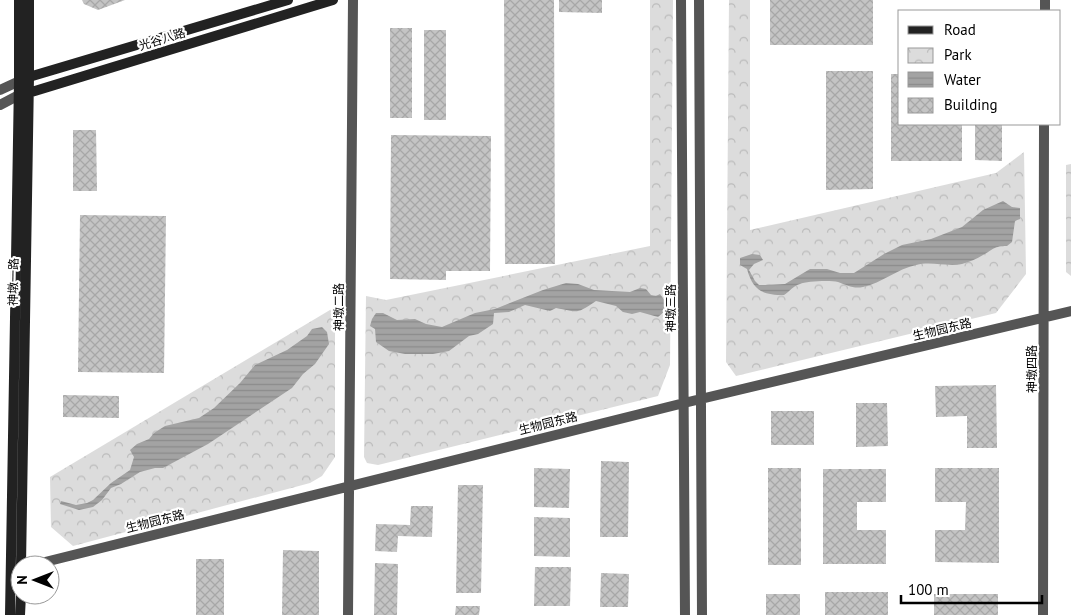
<svg xmlns="http://www.w3.org/2000/svg" width="1071" height="615" viewBox="0 0 1071 615" font-family="'PT Sans','Noto Sans SC',sans-serif">
<defs>
<pattern id="park-crowns" width="20" height="18" patternUnits="userSpaceOnUse" patternTransform="scale(1.25)"><rect width="20" height="18" fill="#dcdcdc"/><path d="M2 6a3 3 0 1 1 6 0M12 15a3 3 0 1 1 6 0" fill="none" stroke="#bbb"/></pattern>
<pattern id="water-rules" width="6" height="5" patternUnits="userSpaceOnUse" patternTransform="scale(1.25)"><rect width="6" height="5" fill="#a3a3a3"/><path d="M0 2.5h6" fill="none" stroke="#8b8b8b"/></pattern>
<pattern id="building-cross-hatch" width="8" height="8" patternUnits="userSpaceOnUse" patternTransform="scale(1.25)"><rect width="8" height="8" fill="#c4c4c4"/><path d="M0 0l8 8M0 8l8-8" fill="none" stroke="#a7a7a7"/></pattern>
</defs>
<rect width="100%" height="100%" fill="#fff"/>
<!-- park -->
<path fill="url(#park-crowns)" d="M650 0H673L670 365 658 396 378 465 367 463 364 457 366 296 386 300 650 246Z
M729 0H750V230L996 173 1024 152 1026 274 996 313 736 376 726 362Z
M1071 164V276L1066 272V165Z
M335 307V457L322 476 310 483 73 546 51 527 50 477Z"/>
<!-- water -->
<path fill="url(#water-rules)" d="M1003 201 1012 207 1020 208V219L1015 221 1012 242 1007 246C994 246 994 249 983 255 977 259 969 262 962 264 947 267 931 261 916 265 897 269 882 283 863 287 853 289 847 285 838 282 831 280 806 281 800 284 794 285 789 292 784 295 763 295 753 291 747 269L740 265V258L752 254 760 255 763 260 754 264 749 270 755 281 759 285H765L785 284 810 269H827L840 273H854L884 254 902 245 931 239 962 227 983 210Z
M566 283 578 284 594 290 630 292 640 288 646 289 651 295 656 296 660 294 665 301V311L658 317 640 312 632 314 623 312 616 306 596 301C575 315 579 312 556 308L550 311 525 305 509 312 494 313 493 324 478 334 469 336 449 351 433 354H405L389 351 376 342 375 329 370 326 372 319 376 313H383L397 320 415 319 426 324 442 327 475 313 495 309 543 290Z
M322 327 327 332 329 344 315 364 303 374 292 388 208 444 163 468H155L140 472 121 484 111 488 102 500 93 507 79 510 60 504 61 501 76 505 87 503 93 500 111 483 130 470 134 457 130 450 137 444 149 439 154 433 165 426 199 418 214 408 240 383 255 365 287 350 307 336 312 329Z"/>
<!-- building -->
<path fill="url(#building-cross-hatch)" d="M82 0H125L98 10 84 4Z
M504 0H554L555 264H505Z
M559 0H602V13L559 12Z
M770 0H873V45H770Z
M390 28H412V118H390Z
M424 30H446V120H424Z
M826 71H873V189L826 190Z
M891 74H900V124H962V161H891Z
M975 124H1002V161L975 160Z
M73 130H96L97 191H73Z
M391 135 491 136 490 271H446V280L390 279Z
M80 215 166 216 164 373 78 372Z
M996 385 997 448H967V416L936 417 935 386Z
M63 395 119 396V418L63 417Z
M856 403H887L888 446 856 447Z
M771 411H814V445H771Z
M601 461 629 462 628 537H600Z
M534 468 570 469 569 508 534 507Z
M768 468H801V565H768Z
M935 468H999V563L935 562V530H965L966 502H935Z
M823 469H886V502H857V530H886V564H823Z
M458 485H483L481 593H456Z
M411 506H433L432 537 398 536 397 552 375 551 376 524 410 525Z
M534 517 570 518V557L534 556Z
M283 550 319 551V615H282Z
M196 559H224V615H196Z
M375 563 398 564 397 615H374Z
M535 567H571L570 606H534Z
M601 573 629 574 628 607H600Z
M825 592H888V615H825Z
M766 594H800V615H766Z
M934 594H998V615H934Z
M456 606H480L479 615H455Z"/>
<g fill="none" stroke-linecap="round" stroke-linejoin="round">
<!-- tertiary -->
<path stroke="#555" stroke-width="10" d="M681 0 685 615
M699 0 702 615
M1045 11V0
M0 90 26 78
M0 105 19 95
M33 565 684 403 1071 311
M348 615 353 0
M1043 615 1044 124"/>
<!-- secondary -->
<path stroke="#222" stroke-width="10" d="M29 77 288 0
M25 94 333 0
M21 565 29 77V0
M10 615 19 81V0
M20 615 21 595"/>
</g>
<g text-anchor="middle" dominant-baseline="central" stroke-width="4.5" stroke-linejoin="round" paint-order="stroke">
<!-- street labels -->
<g font-size="12" fill="#000" stroke="#fff">
<text transform="translate(162 39) rotate(-17)">光谷八路</text>
<text transform="translate(13 282) rotate(-89)">神墩一路</text>
<text transform="translate(338 307) rotate(-90)">神墩二路</text>
<text transform="translate(670 308) rotate(-90)">神墩三路</text>
<text transform="translate(942 329) rotate(-13)">生物园东路</text>
<text transform="translate(1031 369) rotate(-90)">神墩四路</text>
<text transform="translate(548 423) rotate(-14)">生物园东路</text>
<text transform="translate(155 521) rotate(-14)">生物园东路</text>
</g>
</g>
<!-- legend -->
<rect x="898" y="10" width="162" height="115" fill="#ffffff" stroke="#999999"/>
<rect x="908" y="26" width="25" height="8" fill="#222222" stroke="#999999"/>
<text x="944" y="35" font-size="15" fill="#000000">Road</text>
<rect x="908" y="48" width="25" height="15" fill="url(#park-crowns)" stroke="#999999"/>
<text x="944" y="60" font-size="15" fill="#000000">Park</text>
<rect x="908" y="72" width="25" height="15" fill="url(#water-rules)" stroke="#999999"/>
<text x="944" y="85" font-size="15" fill="#000000">Water</text>
<rect x="908" y="98" width="25" height="15" fill="url(#building-cross-hatch)" stroke="#999999"/>
<text x="944" y="110" font-size="15" fill="#000000">Building</text>
<!-- north arrow -->
<g transform="translate(35 580) rotate(270)"><circle r="24" fill="#ffffff" stroke="#999999"/>
<path d="M0-4L9 19L0 12L-9 19Z" fill="#000000"/>
<text y="-8" font-size="14" font-weight="bold" text-anchor="middle" fill="#000000">N</text>
</g>
<!-- scale -->
<path d="M901 595v8h141v-8" fill="none" stroke="#000000" stroke-width="2.5"/>
<text x="908" y="595" font-size="15" fill="#000000" stroke="#ffffff" stroke-width="4" paint-order="stroke">100 m</text>
</svg>
